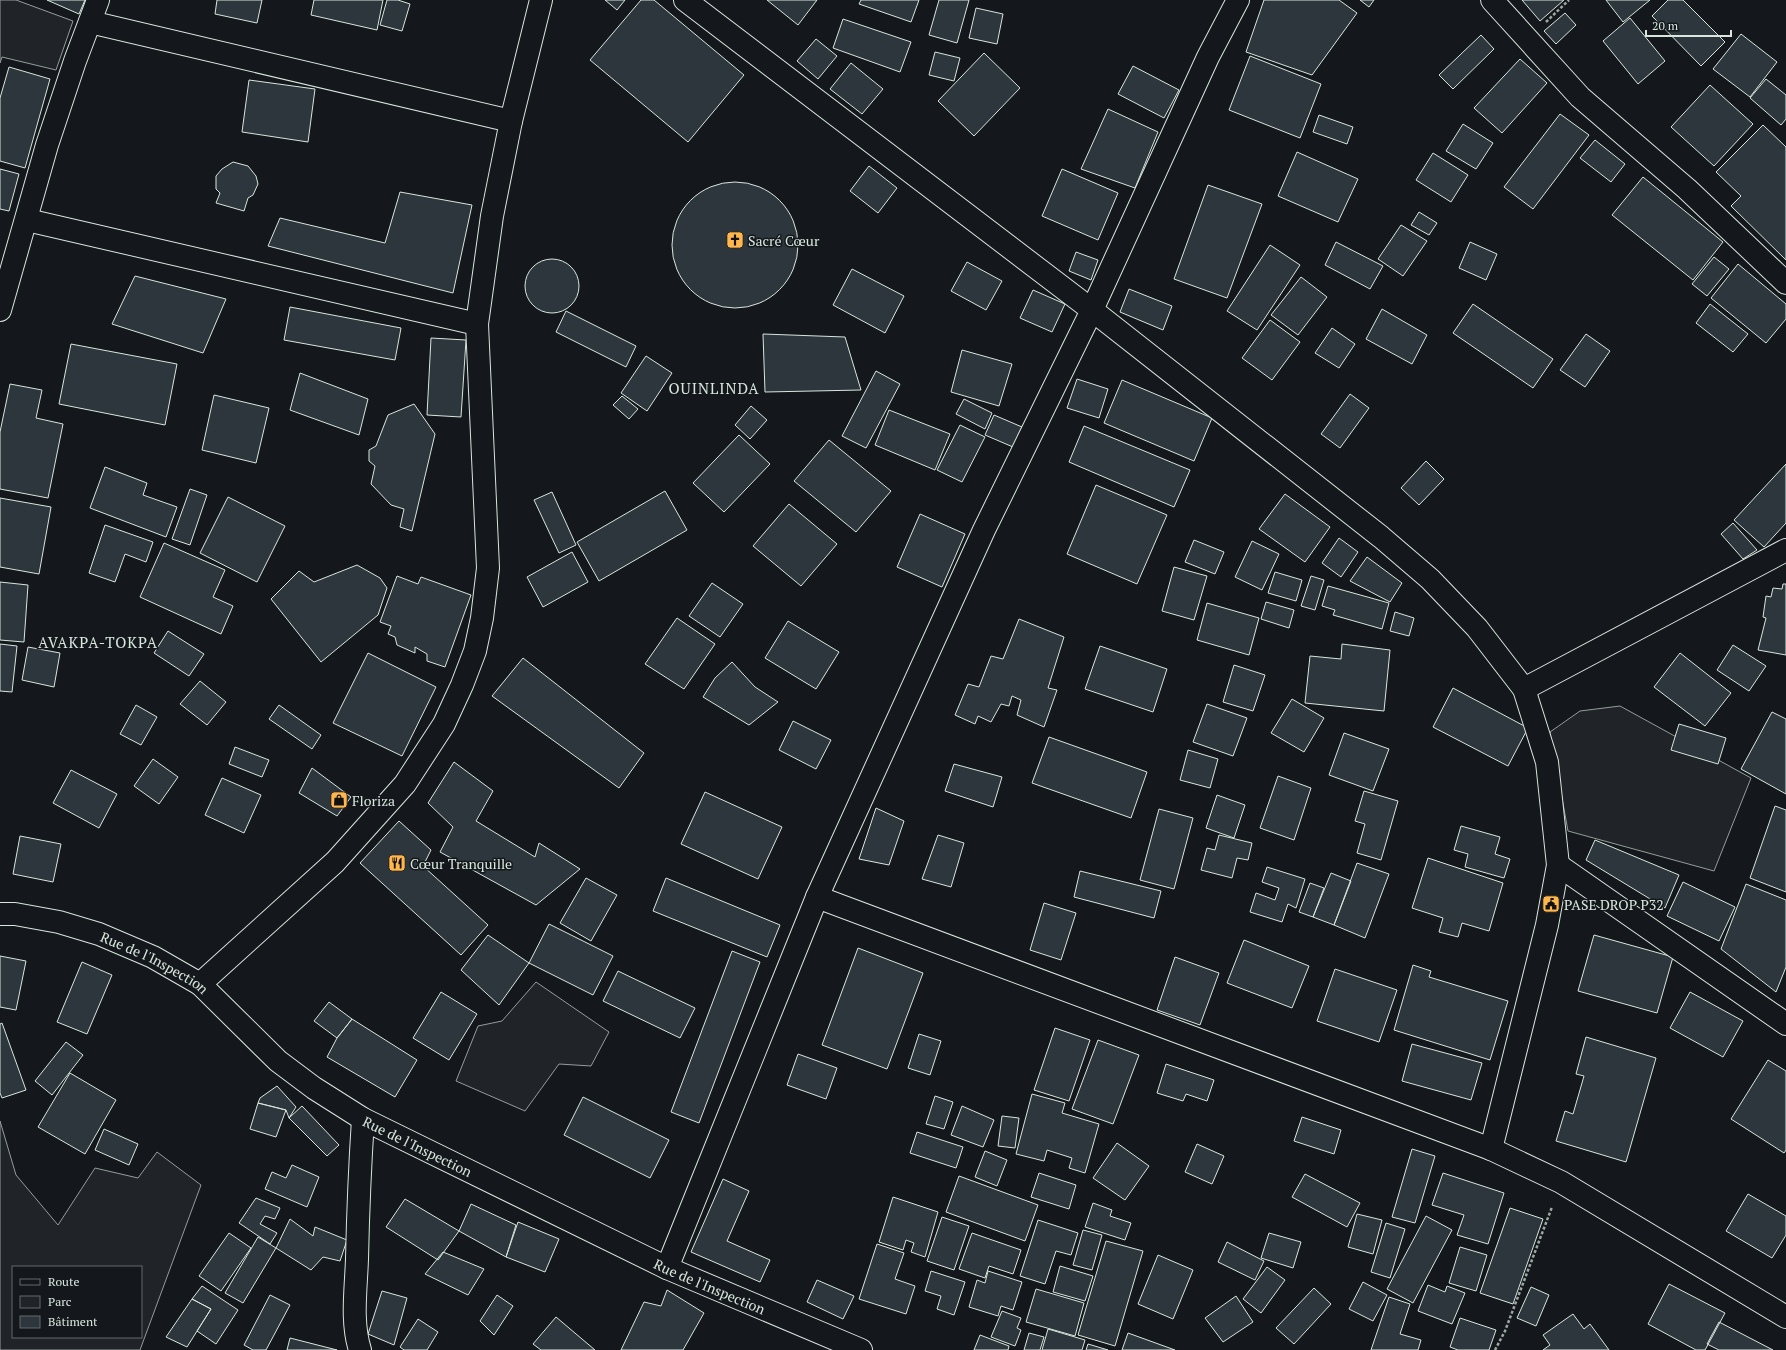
<svg xmlns="http://www.w3.org/2000/svg" width="1786" height="1350" viewBox="0 0 1786 1350" font-family="'PT Serif',serif">
<rect width="100%" height="100%" fill="#14181c"/>
<!-- green -->
<path fill="#202428" stroke="#939e99" fill-rule="evenodd" d="M0 0H16L73 21 56 70 2 57 0 63Z
M1620 706 1751 778 1714 871 1568 831 1550 732 1580 711Z
M536 982 609 1032 591 1066 559 1064 525 1111 456 1081 478 1026 502 1021Z
M0 1121 16 1175 58 1225 95 1168 138 1178 157 1152 201 1185 140 1350H0ZM13 1267H141V1337H13Z"/>
<!-- building -->
<path fill="#2c363c" stroke="#d8e6dc" d="M47 0H85L79 14Z
M217 0H262L257 23 215 14Z
M314 0H383L377 30 311 15Z
M387 0H398L410 4 402 31 380 25Z
M605 0H625L617 10Z
M641 0H654L744 75 688 142 590 60Z
M767 0H817L798 25Z
M861 0H919L911 22 859 4Z
M939 0H969L957 43 929 35Z
M1264 0H1339L1357 13 1312 75 1246 52Z
M1360 0H1374L1369 7Z
M1522 0H1564L1540 21Z
M1606 0H1650L1623 22Z
M1668 0H1683L1725 42 1701 66 1652 16Z
M976 8 1003 14 997 44 969 38Z
M1565 13 1576 25 1556 44 1544 31Z
M1630 18 1665 61 1638 84 1603 41Z
M843 19 911 42 900 72 833 48Z
M1741 34 1777 62 1750 97 1713 69Z
M1481 35 1494 49 1453 89 1439 75Z
M816 39 837 56 818 79 797 61Z
M935 52 960 58 954 81 929 75Z
M984 53 1020 88 974 136 938 101Z
M1250 56 1321 84 1300 138 1229 110Z
M1520 59 1547 83 1502 133 1474 108Z
M851 63 883 89 862 114 830 89Z
M1133 66 1179 90 1164 118 1118 94Z
M9 67 50 79 25 168 0 161V98Z
M1766 79 1786 95V119L1781 125 1750 98Z
M249 80 315 89 308 142 242 132Z
M1710 85 1753 124 1714 166 1671 127Z
M1108 109 1158 132 1135 188 1081 169Z
M1560 114 1589 135 1533 209 1504 187Z
M1319 115 1353 127 1347 144 1313 132Z
M1463 124 1493 143 1476 169 1446 151Z
M1763 125 1786 147V260L1731 206 1741 196 1716 172Z
M1595 140 1625 164 1611 182 1580 158Z
M1297 152 1358 179 1338 222 1278 196Z
M1433 153 1468 175 1451 202 1416 180Z
M233 162 248 166 256 176 258 184 253 195 248 198 244 211 216 203 220 193 216 189V176L222 169Z
M869 166 897 188 878 213 850 191Z
M0 169 19 174 9 211 0 209Z
M1062 169 1118 193 1098 240 1042 216Z
M1643 177 1723 242 1693 280 1612 215Z
M672 245a63 63 0 1 1 126 0a63 63 0 1 1-126 0Z
M1208 185 1262 204 1227 298 1174 279Z
M400 192 472 205 453 293 268 246 280 218 385 243Z
M1419 212 1437 223 1429 235 1411 225Z
M1401 225 1427 241 1403 276 1378 259Z
M1336 242 1383 266 1370 289 1325 265Z
M1470 242 1497 254 1486 280 1459 268Z
M1270 245 1300 265 1257 330 1227 311Z
M1076 252 1098 260 1091 280 1069 271Z
M1714 257 1729 269 1707 296 1692 284Z
M525 286a27 27 0 1 1 54 0a27 27 0 1 1-54 0Z
M967 262 1002 281 986 310 951 291Z
M1738 264 1786 304V319L1766 343 1711 298Z
M852 269 904 296 885 333 833 305Z
M135 276 226 299 203 353 112 324Z
M1301 277 1327 297 1298 335 1271 315Z
M1129 289 1172 306 1163 330 1120 312Z
M1033 290 1065 304 1052 332 1020 318Z
M1473 304 1553 359 1533 388 1453 333Z
M1710 304 1748 334 1733 352 1696 323Z
M290 307 401 328 395 360 284 340Z
M1382 309 1427 335 1412 364 1366 339Z
M566 311 636 346 626 367 556 332Z
M1270 320 1300 342 1272 380 1242 358Z
M1332 328 1355 344 1339 368 1315 353Z
M763 334 845 337 861 390 765 392Z
M1586 334 1610 351 1585 387 1560 370Z
M431 338 466 340 461 417 427 415Z
M71 344 177 364 165 425 59 404Z
M962 350 1012 364 999 406 951 392Z
M646 356 672 373 647 411 621 393Z
M876 371 900 384 866 448 842 436Z
M300 373 368 399 359 435 290 410Z
M1077 379 1108 389 1099 418 1067 408Z
M1122 380 1212 418 1194 461 1104 423Z
M10 384 42 390 36 418 63 424 48 498 0 489V432Z
M1350 394 1369 408 1340 448 1321 434Z
M214 395 269 408 256 463 202 450Z
M622 396 638 409 629 419 613 405Z
M964 399 992 413 985 429 956 414Z
M414 404 435 434 412 531 400 527 404 509 391 505 371 484 375 466 369 461V450L376 446 388 415Z
M751 406 767 420 750 439 735 425Z
M889 410 950 434 935 470 875 445Z
M994 415 1022 427 1013 447 985 435Z
M960 425 985 437 962 482 937 470Z
M1084 426 1190 470 1174 507 1069 462Z
M739 435 770 464 724 512 693 483Z
M829 440 891 491 856 532 794 481Z
M1426 461 1444 479 1419 505 1401 488Z
M1786 464V523L1764 547 1734 520Z
M105 467 147 483 143 495 177 507 166 537 90 508Z
M1096 485 1167 515 1137 584 1067 554Z
M190 489 207 495 190 545 172 539Z
M665 491 687 530 599 581 577 542Z
M552 492 576 545 559 553 534 500Z
M1285 494 1330 527 1305 562 1259 529Z
M228 497 285 526 257 582 200 553Z
M0 498 51 507 39 574 0 567Z
M789 504 837 544 801 586 753 546Z
M920 514 965 534 942 587 897 567Z
M1733 523 1757 550 1743 559 1721 534Z
M105 525 153 542 146 562 125 554 115 582 89 573Z
M1339 538 1358 552 1341 577 1322 563Z
M1194 540 1224 552 1215 574 1185 562Z
M1252 541 1279 554 1262 590 1235 577Z
M164 543 225 570 213 597 233 606 221 634 140 597Z
M572 552 588 582 543 607 527 577Z
M1367 557 1402 583 1390 602 1350 581Z
M357 565 380 578 387 588 378 615 321 662 271 599 299 571 314 582Z
M1174 567 1207 576 1194 620 1162 611Z
M1275 572 1302 580 1296 601 1268 593Z
M397 576 418 584 421 577 471 595 445 667 427 661V654L415 647V653L397 645 395 637 388 634 391 626 380 622Z
M1311 576 1324 580 1315 610 1301 606Z
M0 582 28 585 24 642 0 640Z
M712 583 743 604 720 637 689 616Z
M1783 584H1786V655L1758 650 1766 618 1763 617 1766 596 1771 597 1773 588 1782 589Z
M1328 586 1389 603 1382 629 1333 615 1335 610 1322 606Z
M1266 602 1294 610 1289 628 1261 619Z
M1207 603 1259 618 1249 655 1197 640Z
M1395 612 1414 618 1409 636 1390 631Z
M677 618 715 644 684 689 645 664Z
M1019 619 1064 637 1048 688 1057 690 1044 727 1017 715 1021 700 1012 696 1009 706 1001 704 991 722 978 716 975 724 955 715 968 684 979 687 991 656 1003 659Z
M788 621 839 652 816 689 765 658Z
M168 631 204 654 189 676 154 653Z
M0 644 17 646 12 692 0 691Z
M1342 644 1390 650 1384 711 1305 703 1310 656 1341 659Z
M1733 645 1766 666 1749 691 1717 670Z
M1100 646 1167 669 1153 712 1085 689Z
M28 647 60 653 54 687 22 680Z
M368 653 436 687 402 756 333 723Z
M1680 653 1731 693 1705 726 1654 687Z
M523 658 644 753 619 788 492 696Z
M732 662 755 687 778 702 749 725 703 697 715 678Z
M1234 665 1265 675 1253 711 1223 702Z
M200 681 226 702 207 725 180 704Z
M1453 688 1528 728 1508 766 1433 727Z
M1292 699 1324 718 1304 752 1271 733Z
M1207 704 1247 718 1233 756 1193 742Z
M136 705 157 717 141 745 120 734Z
M279 705 321 735 312 749 269 719Z
M1772 712 1786 719V794L1741 769Z
M793 721 831 740 816 769 779 750Z
M1679 724 1726 738 1718 764 1671 750Z
M1344 733 1389 749 1373 791 1329 775Z
M1049 737 1147 772 1131 818 1032 783Z
M235 747 269 760 262 777 229 764Z
M1188 750 1218 759 1210 788 1180 780Z
M153 759 178 777 159 804 134 786Z
M454 762 493 791 476 821 535 857 539 843 580 869 536 905 440 852 453 827 428 803Z
M954 764 1002 777 993 807 945 791Z
M312 768 351 797 337 816 299 793Z
M71 770 117 794 99 828 53 803Z
M1278 776 1311 788 1294 840 1260 828Z
M222 778 261 795 244 833 205 815Z
M1364 791 1398 801 1381 860 1357 853 1365 824 1355 821Z
M705 792 782 827 758 879 681 844Z
M1217 795 1245 805 1234 838 1206 828Z
M1775 806 1786 810V892L1750 878Z
M876 808 904 821 889 865 859 859Z
M1159 809 1193 818 1174 889 1140 880Z
M399 821 431 850 423 866 488 925 461 955 360 863Z
M1461 826 1500 837 1495 854 1510 859 1504 878 1465 867 1468 854 1454 850Z
M938 835 964 843 951 887 922 879Z
M1219 835 1252 843 1248 860 1237 858 1232 878 1201 870 1207 848 1215 850Z
M20 836 61 844 53 882 13 874Z
M1595 840 1679 875 1665 908 1586 860Z
M1428 858 1503 883 1489 931 1462 923 1458 937 1439 932 1443 918 1412 908Z
M1357 863 1389 874 1365 938 1334 925Z
M1267 867 1305 879 1296 908 1288 904 1282 922 1250 912 1256 893 1275 900 1279 888 1262 882Z
M1080 871 1161 891 1154 918 1074 897Z
M1331 873 1351 881 1334 925 1313 917Z
M586 878 617 895 591 941 560 923Z
M666 878 780 925 767 957 653 911Z
M1683 882 1735 907 1719 941 1667 916Z
M1310 883 1324 888 1313 917 1299 912Z
M1746 884 1786 900V967L1776 992 1721 949Z
M1044 903 1076 913 1061 960 1030 950Z
M549 924 613 956 593 995 529 963Z
M488 935 529 963 499 1005 461 970Z
M1594 935 1673 957 1657 1013 1578 991Z
M1244 940 1309 966 1292 1008 1227 983Z
M858 948 923 973 887 1069 822 1045Z
M732 951 760 962 699 1123 671 1112Z
M0 956 26 961 16 1010 0 1007Z
M1175 957 1219 973 1200 1025 1157 1010Z
M82 962 112 975 87 1034 57 1022Z
M1413 965 1431 971 1429 977 1508 1001 1490 1060 1394 1030Z
M1335 969 1397 990 1379 1042 1317 1021Z
M618 971 695 1008 680 1038 603 1001Z
M441 992 477 1014 449 1060 413 1038Z
M1690 992 1743 1021 1723 1057 1670 1028Z
M329 1002 352 1019 337 1038 314 1021Z
M352 1019 417 1060 395 1097 327 1057 337 1038Z
M2 1023 26 1090 2 1098 0 1093V1024Z
M1055 1028 1090 1040 1069 1101 1034 1090Z
M919 1034 941 1041 930 1075 908 1068Z
M1586 1037 1656 1058 1626 1162 1556 1141 1565 1111 1573 1114 1584 1076 1576 1074Z
M1098 1040 1139 1055 1113 1124 1072 1109Z
M66 1042 83 1055 52 1095 35 1081Z
M1412 1044 1482 1063 1471 1100 1402 1081Z
M798 1054 837 1068 826 1099 787 1085Z
M1768 1060 1786 1071V1150L1784 1153 1731 1119Z
M1166 1064 1214 1080 1207 1101 1186 1094 1183 1101 1157 1093Z
M70 1073 116 1100 85 1154 38 1127Z
M277 1086 296 1107 289 1118 286 1110 258 1103 260 1098Z
M1032 1094 1065 1103 1062 1113 1099 1124 1085 1173 1069 1168 1072 1158 1047 1150 1044 1161 1016 1154Z
M935 1096 953 1102 944 1129 926 1124Z
M583 1097 669 1140 650 1178 564 1135Z
M258 1103 286 1110 276 1137 250 1129Z
M302 1106 339 1145 327 1156 289 1118Z
M962 1106 994 1120 983 1147 951 1135Z
M1002 1116 1019 1118 1015 1148 998 1146Z
M1302 1117 1341 1130 1334 1154 1294 1141Z
M104 1129 138 1144 129 1165 95 1150Z
M917 1132 963 1147 956 1168 910 1153Z
M1117 1143 1149 1166 1125 1200 1093 1178Z
M1197 1144 1224 1156 1212 1184 1185 1172Z
M1412 1149 1435 1156 1415 1223 1392 1217Z
M985 1151 1007 1160 997 1186 975 1177Z
M292 1165 319 1177 307 1207 265 1189 272 1172 286 1178Z
M1039 1173 1076 1185 1069 1209 1031 1197Z
M1443 1173 1504 1193 1488 1244 1457 1235 1464 1215 1432 1205Z
M1305 1174 1360 1203 1347 1227 1292 1197Z
M959 1176 1038 1205 1025 1241 946 1212Z
M723 1179 749 1191 727 1241 770 1260 760 1282 691 1252Z
M1748 1194 1786 1216V1235L1772 1258 1726 1231Z
M893 1197 938 1212 925 1257 911 1252 914 1243 906 1240 903 1250 879 1242Z
M256 1198 280 1208 275 1219 265 1216 260 1224 277 1233 270 1244 239 1223Z
M405 1199 459 1231 438 1260 386 1227Z
M1093 1203 1112 1210 1110 1216 1131 1223 1125 1240 1085 1227Z
M471 1204 516 1225 506 1257 459 1231Z
M1510 1208 1543 1219 1513 1304 1480 1293Z
M1357 1214 1382 1220 1373 1254 1348 1247Z
M1426 1216 1452 1230 1413 1303 1387 1289Z
M942 1217 969 1226 954 1270 927 1261Z
M290 1219 313 1236 315 1227 347 1240 340 1261 323 1257 311 1270 276 1248Z
M1038 1220 1078 1233 1071 1255 1056 1251 1045 1284 1020 1276Z
M518 1222 559 1239 545 1272 506 1257Z
M1386 1223 1405 1229 1390 1278 1371 1272Z
M1083 1230 1102 1235 1092 1270 1073 1265Z
M229 1233 251 1248 221 1291 199 1276Z
M972 1233 1021 1250 1013 1274 989 1266 985 1278 959 1269Z
M1269 1233 1301 1242 1293 1268 1261 1258Z
M258 1237 276 1248 243 1303 225 1293Z
M1106 1241 1143 1251 1115 1346 1078 1335Z
M1227 1242 1264 1261 1255 1280 1218 1262Z
M877 1244 904 1253 895 1279 915 1286 906 1314 859 1299Z
M1460 1247 1487 1255 1476 1291 1449 1283Z
M443 1252 484 1269 468 1295 425 1274Z
M1158 1255 1193 1270 1173 1319 1138 1304Z
M1060 1266 1093 1276 1085 1301 1053 1292Z
M1267 1267 1285 1280 1261 1313 1243 1299Z
M931 1271 965 1282 954 1315 937 1309 941 1296 925 1291Z
M988 1271 1022 1282 1013 1310 1001 1306 998 1316 969 1307 977 1280 985 1283Z
M817 1280 854 1296 843 1319 807 1302Z
M1363 1282 1387 1295 1373 1321 1349 1309Z
M1669 1284 1725 1313 1705 1350H1696L1648 1324Z
M1428 1285 1445 1292 1447 1286 1465 1293 1452 1324 1418 1311Z
M202 1286 238 1310 216 1344 197 1331 211 1309 192 1299Z
M1531 1287 1549 1295 1536 1326 1517 1318Z
M1314 1288 1331 1304 1294 1344 1276 1328Z
M1036 1289 1084 1303 1075 1336 1026 1322Z
M667 1290 704 1313 683 1350H621L644 1302 661 1306Z
M382 1291 407 1298 394 1345 368 1334Z
M270 1295 290 1305 266 1350H253L244 1345Z
M497 1295 513 1306 494 1335 480 1321Z
M1236 1296 1253 1322 1223 1342 1205 1318Z
M1389 1297 1410 1304 1400 1334 1421 1340 1418 1350H1371Z
M192 1299 211 1309 187 1347 166 1337Z
M1002 1311 1021 1318 1017 1328 1021 1330 1015 1346 991 1337Z
M1573 1314 1584 1329 1590 1324 1609 1350H1543L1550 1345 1543 1335Z
M556 1317 595 1350H541L533 1344Z
M1460 1318 1496 1330 1489 1350H1458L1450 1347Z
M418 1319 438 1332 427 1350H404L400 1347Z
M1719 1322 1773 1350H1719L1707 1344Z
M1048 1329 1085 1340 1082 1350H1042Z
M1029 1333 1044 1337 1040 1350H1024Z
M1128 1333 1175 1350H1122Z
M980 1335 1009 1346 1008 1350H974Z
M290 1338 337 1350H287Z
M1088 1344 1108 1350H1086Z"/>
<g fill="none" stroke-linecap="round" stroke-linejoin="round">
<defs>
<g id="minor">
<path d="M685 0 1092 310 1381 537 1430 579 1477 628 1524 689 1547 762 1558 865 1547 925 1491 1149"/>
<path d="M1492 0 1580 97 1687 189 1786 283"/>
<path d="M90 22 511 121"/>
<path d="M27 220 477 324"/>
<path d="M0 310 47 145 75 61 98 0"/>
<path d="M1524 689 1786 550"/>
<path d="M1558 865 1786 1024"/>
<path d="M817 897 1491 1149 1561 1182 1786 1317"/>
<path id="s1" d="M0 914H15L59 922 99 934 153 957 200 984 278 1061 314 1088 363 1119 667 1268 861 1350"/>
<path d="M200 984 335 862 405 784 444 724 462 685 475 651 482 618 488 568 477 324 492 216 511 121 541 0"/>
<path d="M667 1268 817 897 984 530 1092 310 1208 57 1238 0"/>
<path d="M360 1350C351 1322 356 1289 357 1259 358 1212 360 1165 363 1119"/>
</g>
</defs>
<!-- minor casing -->
<use href="#minor" stroke="#d8e6dc" stroke-width="24"/>
<!-- path -->
<path stroke="#9da8a2" stroke-width="2.5" stroke-dasharray="3 2" stroke-linecap="butt" d="M1546 22 1569 0
M1495 1350 1505 1331 1552 1207"/>
<!-- minor -->
<use href="#minor" stroke="#14181c" stroke-width="22"/>
</g>
<!-- icons -->
<defs>
<symbol id="church-square" viewBox="-11 -11 22 22"><rect x="-9" y="-9" width="18" height="18" rx="4" fill="#ffb74d" stroke="#14181c"/><path d="M-1.2-6h2.4v3.5h3.3v2.4h-3.3V6h-2.4V-.1h-3.3v-2.4h3.3Z" fill="#111"/></symbol>
<symbol id="shop-square" viewBox="-11 -11 22 22"><rect x="-9" y="-9" width="18" height="18" rx="4" fill="#ffb74d" stroke="#14181c"/><path d="M-5-2.5h2.3a2.7 3.5 0 0 1 5.4 0H5L5.5 6h-11ZM-1.5-2.5h3a1.5 2.3 0 0 0-3 0Z" fill="#111"/></symbol>
<symbol id="restaurant-square" viewBox="-11 -11 22 22"><rect x="-9" y="-9" width="18" height="18" rx="4" fill="#ffb74d" stroke="#14181c"/><path d="M-5-6h1v4h1v-4h1v4h1v-4h1v5L-1.5 .5V6h-2V.5L-5-1ZM5-6V6H3V1.5H1.5Q1.5-4 5-6Z" fill="#111"/></symbol>
<symbol id="civic-square" viewBox="-11 -11 22 22"><rect x="-9" y="-9" width="18" height="18" rx="4" fill="#ffb74d" stroke="#14181c"/><path d="M-.6-6.5H3V-4.5H.6V-3L4-1V1h2V6H-6V1h2V-1L-.6-3ZM-1.2 2.5V6h2.4V2.5Z" fill="#111"/></symbol>
</defs>
<g fill-rule="evenodd">
<use href="#church-square" x="725" y="230" width="20" height="20"/>
<use href="#shop-square" x="329" y="790" width="20" height="20"/>
<use href="#restaurant-square" x="387" y="853" width="20" height="20"/>
<use href="#civic-square" x="1541" y="894" width="20" height="20"/>
</g>
<g text-anchor="middle" dominant-baseline="central" stroke-width="3" stroke-linejoin="round" paint-order="stroke">
<!-- poi labels -->
<g font-size="14" fill="#d8e6dc" stroke="#14181c" text-anchor="start">
<text x="748" y="240">Sacré Cœur</text>
<text x="352" y="800">Floriza</text>
<text x="410" y="863">Cœur Tranquille</text>
<text x="1564" y="904">PASE DROP P32</text>
</g>
<!-- street labels -->
<g font-size="14" fill="#d8e6dc" stroke="#14181c">
<text stroke="none"><textPath href="#s1" startOffset="164">Rue de l'Inspection</textPath></text>
<text stroke="none"><textPath href="#s1" startOffset="488">Rue de l'Inspection</textPath></text>
<text stroke="none"><textPath href="#s1" startOffset="812">Rue de l'Inspection</textPath></text>
</g>
<!-- neighbourhood labels -->
<g font-size="15" letter-spacing="1" fill="#d8e6dc" stroke="#14181c">
<text x="714" y="388">OUINLINDA</text>
<text x="98" y="642">AVAKPA-TOKPA</text>
</g>
</g>
<!-- legend -->
<rect x="12" y="1266" width="130" height="72" fill="#14181c" stroke="#626a69"/>
<rect x="20" y="1279" width="20" height="6" fill="#14181c" stroke="#626a69"/>
<text x="48" y="1286" font-size="12" fill="#d8e6dc">Route</text>
<rect x="20" y="1296" width="20" height="12" fill="#202428" stroke="#626a69"/>
<text x="48" y="1306" font-size="12" fill="#d8e6dc">Parc</text>
<rect x="20" y="1316" width="20" height="12" fill="#2c363c" stroke="#626a69"/>
<text x="48" y="1326" font-size="12" fill="#d8e6dc">Bâtiment</text>
<!-- scale -->
<path d="M1646 30v6h85v-6" fill="none" stroke="#d8e6dc" stroke-width="2"/>
<text x="1652" y="30" font-size="12" fill="#d8e6dc" stroke="#14181c" stroke-width="3" paint-order="stroke">20 m</text>
</svg>
